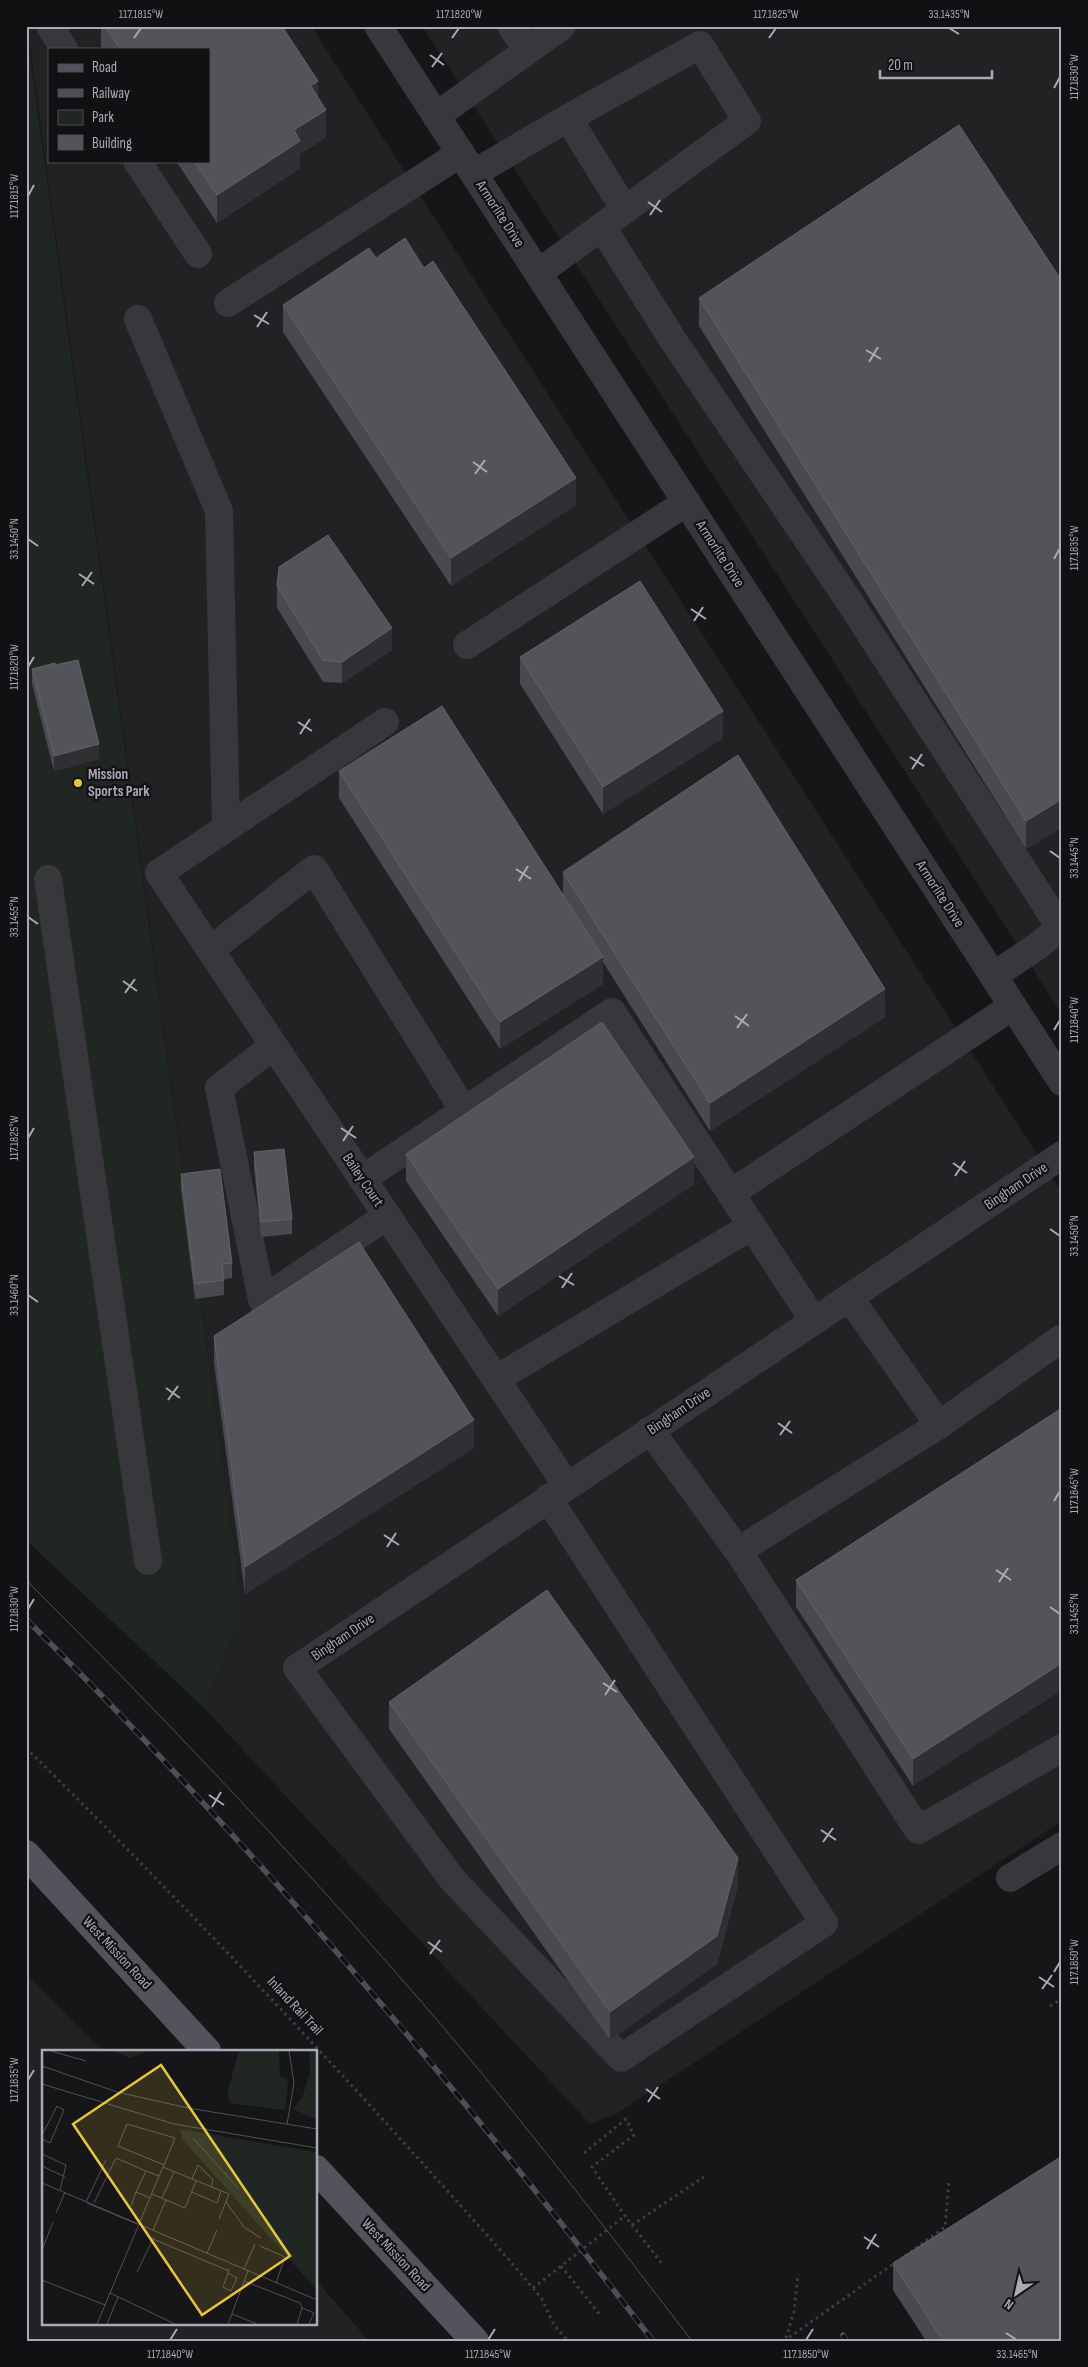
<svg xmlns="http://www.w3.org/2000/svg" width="1088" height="2367" viewBox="0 0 1088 2367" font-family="'Sofia Sans Condensed',sans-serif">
<rect width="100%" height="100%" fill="#161517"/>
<!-- built -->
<path fill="#222124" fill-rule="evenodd" d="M27 26H311L1062 1193V1821L616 2114 590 2124 204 1708 243 1610ZM49 49H209V161H49Z
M422 26H1062V1014Z
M26 1974 102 2051H44V2323H316V2280L369 2341H26Z"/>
<!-- green -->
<path fill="#202722" d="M26 26 243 1610 204 1708 26 1540Z"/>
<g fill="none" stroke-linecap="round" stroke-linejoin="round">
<!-- path -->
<path stroke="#3d3e43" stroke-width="3" stroke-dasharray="2.5 4" stroke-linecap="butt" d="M26 1748C194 1913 354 2085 510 2261L542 2299 554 2325 568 2341
M1050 2006 1062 1999
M584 2153 626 2119 634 2135 592 2167 625 2216 663 2265
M632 2225 704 2177
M905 2256 945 2227 949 2181
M561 2266 601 2316
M533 2288 625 2216
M786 2338 794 2312 798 2274
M784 2341 896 2262"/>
<!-- minor -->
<path stroke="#37373c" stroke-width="28" d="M50 26 64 49
M378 26 1062 1082
M511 26 528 50
M436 116 562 26
M137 161 198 254
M474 173 568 118
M602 227 673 340 849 601 1060 927
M538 273 747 121 700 45 568 118 625 210
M228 303 461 153
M138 319 219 511 226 828
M467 645 687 502
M385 722 159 873 567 1486
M48 879 148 1561
M210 950 314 869 464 1111
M993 976 1039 945 1062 926
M273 1046 219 1088 262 1300 387 1216
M362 1179 612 1012 814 1321
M731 1193 1013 1006
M849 1297 939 1425 1062 1338
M496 1379 752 1226
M650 1430 738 1551 939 1425
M548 1498 824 1923 621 2058 452 1879 297 1668C551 1496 807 1326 1062 1155
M738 1551 918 1830 1062 1748
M1010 1878 1062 1846"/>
<!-- major -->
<path stroke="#53535b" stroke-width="28" d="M26 1854 207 2051
M316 2169 475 2341"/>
<!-- tram -->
<path stroke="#4e4e55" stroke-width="1" d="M26 1580C155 1708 280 1840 399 1976 502 2093 597 2217 692 2341"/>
<defs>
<path id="rail" d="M26 1619C253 1844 459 2088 653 2341
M843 2335 846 2341"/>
</defs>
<!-- rail casing -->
<use href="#rail" stroke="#4e4e55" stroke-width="5.5"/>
<!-- rail -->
<use href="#rail" stroke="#111012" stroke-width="4" stroke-dasharray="11" stroke-linecap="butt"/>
</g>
<!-- wall -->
<path fill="#49494f" d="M101 26H282L318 97 326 137 300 154V168L217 223 176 161H209V49H102L101 47Z
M376 258 576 505 451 586 283 332V305Z
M1062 281V827L1026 849 699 326V298Z
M277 586 392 650 342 683 323 682 277 608Z
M520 657 723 738 603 814 520 684Z
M32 669 99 759 54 771 32 684Z
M339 771 563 895V872L885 1017 710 1131 603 962V984L500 1049 339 798Z
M254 1152 292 1219V1234L261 1237 254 1167Z
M406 1154 694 1184 498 1316 406 1181Z
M181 1174 232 1263V1278L224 1279V1295L195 1299 181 1189Z
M214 1336 474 1448 245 1594 214 1363Z
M1062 1408 913 1786 796 1607V1580Z
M389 1702 738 1885 717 1964 610 2040 389 1729Z
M893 2263 1062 2341H926L893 2290Z"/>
<!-- shaded-wall -->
<path fill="#303034" d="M318 81V108L311 86Z
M326 110V137L300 154V168L217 223V195L294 130Z
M576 478V505L451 586V558Z
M392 628V650L342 683V662Z
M723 711V738L603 814V787Z
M99 744V759L54 771V756Z
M1062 799V827L1026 849V821Z
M603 957V984L500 1049V1022Z
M885 989V1017L710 1131V1103Z
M694 1157V1184L498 1316V1289Z
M474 1420V1448L245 1594V1567Z
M1062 1663V1690L913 1786V1759Z
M738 1858V1885L717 1964 610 2040V2012Z"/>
<!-- building -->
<path fill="#53545a" stroke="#616168" d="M105 26H282L318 81 311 86 326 110 294 130 300 141 217 195 194 161H209V49H120Z
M959 125 1062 281V799L1026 821 699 298Z
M405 238 424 268 433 261 576 478 451 558 283 305 369 248 376 258Z
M328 535 392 628 342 662 323 660 277 586 279 567Z
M640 581 723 711 603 787 520 657Z
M78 660 99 744 54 756 32 669 55 663V665Z
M442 706 603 957 500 1022 339 771Z
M738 755 885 989 710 1103 563 872Z
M602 1022 694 1157 498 1289 406 1154Z
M284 1149 292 1219 261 1222 254 1152Z
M220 1169 232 1263 222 1264 224 1280 195 1284 181 1174Z
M359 1242 474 1420 245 1567 214 1336Z
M1062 1408V1663L913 1759 796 1580Z
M547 1590 738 1858 717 1936 610 2012 389 1702Z
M1062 2156V2341H943L893 2263Z"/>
<!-- ticks -->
<path fill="none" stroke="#a8aab6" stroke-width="2" d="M949 28 959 34M134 38 141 28M452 38 459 28M769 38 776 28M430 55 444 65M432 67 442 53M1054 88 1060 77M28 196 34 185M648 202 662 212M650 215 660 200M254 315 269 324M257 327 267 312M866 350 881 359M869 362 878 347M473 462 487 472M475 474 485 460M28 539 38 546M1054 559 1060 548M79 574 94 584M82 586 92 572M691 609 706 619M694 621 703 607M28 667 34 657M298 722 312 731M300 734 310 719M910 757 924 766M912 769 922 754M1050 851 1060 858M516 869 531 879M519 881 528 866M28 917 38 924M123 981 137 991M125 993 135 979M735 1016 749 1026M737 1028 747 1014M1054 1030 1060 1020M341 1128 356 1138M28 1138 34 1128M343 1141 353 1126M953 1163 967 1173M955 1176 965 1161M1050 1229 1060 1236M559 1276 574 1285M562 1288 572 1273M28 1295 38 1302M166 1388 180 1398M168 1400 178 1386M778 1423 792 1433M780 1435 790 1421M1054 1501 1060 1491M384 1535 399 1545M387 1547 396 1533M996 1570 1011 1580M999 1582 1008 1568M1050 1607 1060 1614M28 1609 34 1599M603 1683 617 1692M605 1695 615 1680M209 1795 224 1805M212 1807 221 1792M821 1830 836 1840M823 1842 833 1828M428 1942 442 1952M430 1954 440 1940M1054 1972 1060 1962M1039 1977 1054 1987M1042 1989 1052 1975M28 2080 34 2070M646 2089 660 2099M648 2102 658 2087M864 2237 879 2247M867 2249 876 2234M1006 2333 1017 2340M170 2340 177 2329M488 2340 495 2329M806 2340 813 2329"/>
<!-- markers -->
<circle fill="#e4c641" stroke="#111012" stroke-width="2" cx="78" cy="783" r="5"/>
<g text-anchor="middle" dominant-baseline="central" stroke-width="4.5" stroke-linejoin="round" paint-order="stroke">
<!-- street labels -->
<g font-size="15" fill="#a8aab6" stroke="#111012">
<text transform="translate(500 214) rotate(57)">Armorlite Drive</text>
<text transform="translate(720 554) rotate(57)">Armorlite Drive</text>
<text transform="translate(940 894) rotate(57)">Armorlite Drive</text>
<text transform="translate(363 1180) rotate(56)">Bailey Court</text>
<text transform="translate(1016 1186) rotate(-34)">Bingham Drive</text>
<text transform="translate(679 1411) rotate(-34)">Bingham Drive</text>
<text transform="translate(343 1637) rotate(-34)">Bingham Drive</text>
<text transform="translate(117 1953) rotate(47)">West Mission Road</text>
<text transform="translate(295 2006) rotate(47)">Inland Rail Trail</text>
<text transform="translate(396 2255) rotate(47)">West Mission Road</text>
</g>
<!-- poi labels -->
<g font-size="15" font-weight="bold" fill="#a8aab6" stroke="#111012" text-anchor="start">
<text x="88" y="774">Mission<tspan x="88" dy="17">Sports Park</tspan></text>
</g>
</g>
<!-- overview -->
<g transform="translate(42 2050)">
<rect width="275" height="275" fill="#161517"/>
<path d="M71 1H106L88 8ZM197 1H237L238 26 244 29 246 34 243 60 187 53 186 40ZM267 1H275V70L251 59 260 48 268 23ZM138 79 275 102V240L140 89Z" fill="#202722"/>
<path fill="none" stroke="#505157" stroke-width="1" d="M9 1 44 11M0 16 75 42 146 58 275 79M0 34 132 74 275 98M245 74 252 33 247 1M0 85 15 56 22 60 8 93 0 89M151 88 196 138M0 104 24 115 18 140M0 116 23 127M121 117 187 144 177 169M150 129 156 115 171 130 169 137M0 133 275 250M94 142 104 121 117 126M150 142 175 153 179 141M110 144 143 158 154 131M120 148 132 122M44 152 64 110M184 152 202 177 219 188M45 153 95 174M52 153 74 108 104 121M89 156 94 142 108 148M14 163 23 142M111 180 124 150M111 189 187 221M218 196 243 207 234 233M0 200 11 172M165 203 175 180M202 219 213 194M95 222 112 187M186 223 195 228 189 241 181 237 186 223 187 219M0 230 63 255M202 231 258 253 260 258M68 243 133 274M190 264 215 274M55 274 97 174 117 126 122 115 133 88 85 74 76 96 122 115M65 274 76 247M186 274 206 221M255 274 260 258 272 263 267 274"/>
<path fill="#e4c641" fill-opacity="0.15" stroke="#e4c641" stroke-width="2.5" d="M119 15 248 206 160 265 31 74Z"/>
<rect width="275" height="275" fill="none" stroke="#a8aab6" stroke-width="2.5"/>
</g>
<!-- border -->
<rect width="1088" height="2367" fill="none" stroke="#111012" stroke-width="55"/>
<!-- legend -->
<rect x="48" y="48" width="162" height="115" fill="#111012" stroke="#4d4e54"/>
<rect x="58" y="64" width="25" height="8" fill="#53535b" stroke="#4d4e54"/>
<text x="92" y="72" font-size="15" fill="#a8aab6">Road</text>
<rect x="58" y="89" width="25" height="8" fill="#4e4e55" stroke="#4d4e54"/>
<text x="92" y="98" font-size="15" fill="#a8aab6">Railway</text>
<rect x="58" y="110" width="25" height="15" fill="#202722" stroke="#4d4e54"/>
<text x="92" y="122" font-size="15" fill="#a8aab6">Park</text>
<rect x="58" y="135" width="25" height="15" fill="#53545a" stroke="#4d4e54"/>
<text x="92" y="148" font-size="15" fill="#a8aab6">Building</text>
<!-- north arrow -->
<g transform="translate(1016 2294) rotate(214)" stroke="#111012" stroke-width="4" paint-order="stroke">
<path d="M0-4L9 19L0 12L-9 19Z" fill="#a8aab6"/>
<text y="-8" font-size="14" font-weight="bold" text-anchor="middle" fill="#a8aab6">N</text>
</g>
<!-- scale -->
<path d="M880 70v8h112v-8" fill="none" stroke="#a8aab6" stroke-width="2.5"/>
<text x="888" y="70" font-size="15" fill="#a8aab6" stroke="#111012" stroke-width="4" paint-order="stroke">20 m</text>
<rect x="28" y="28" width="1032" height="2312" fill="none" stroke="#a8aab6" stroke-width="2"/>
<g font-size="12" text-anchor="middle" fill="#a8aab6">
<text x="141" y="18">117.1815°W</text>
<text x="459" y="18">117.1820°W</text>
<text x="776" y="18">117.1825°W</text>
<text x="949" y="18">33.1435°N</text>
<text transform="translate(1074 77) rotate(-90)" y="4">117.1830°W</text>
<text transform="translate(14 196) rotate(-90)" y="4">117.1815°W</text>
<text transform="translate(14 539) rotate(-90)" y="4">33.1450°N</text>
<text transform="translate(1074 548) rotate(-90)" y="4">117.1835°W</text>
<text transform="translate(14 667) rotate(-90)" y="4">117.1820°W</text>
<text transform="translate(1074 858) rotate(-90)" y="4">33.1445°N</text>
<text transform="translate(14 917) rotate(-90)" y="4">33.1455°N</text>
<text transform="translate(1074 1020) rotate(-90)" y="4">117.1840°W</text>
<text transform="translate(14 1138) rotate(-90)" y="4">117.1825°W</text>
<text transform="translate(1074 1236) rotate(-90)" y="4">33.1450°N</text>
<text transform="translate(14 1295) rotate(-90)" y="4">33.1460°N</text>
<text transform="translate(1074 1491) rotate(-90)" y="4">117.1845°W</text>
<text transform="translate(14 1609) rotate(-90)" y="4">117.1830°W</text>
<text transform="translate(1074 1614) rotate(-90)" y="4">33.1455°N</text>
<text transform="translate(1074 1962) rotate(-90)" y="4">117.1850°W</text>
<text transform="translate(14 2080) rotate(-90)" y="4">117.1835°W</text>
<text x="170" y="2358">117.1840°W</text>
<text x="488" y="2358">117.1845°W</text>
<text x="806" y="2358">117.1850°W</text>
<text x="1017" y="2358">33.1465°N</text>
</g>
</svg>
